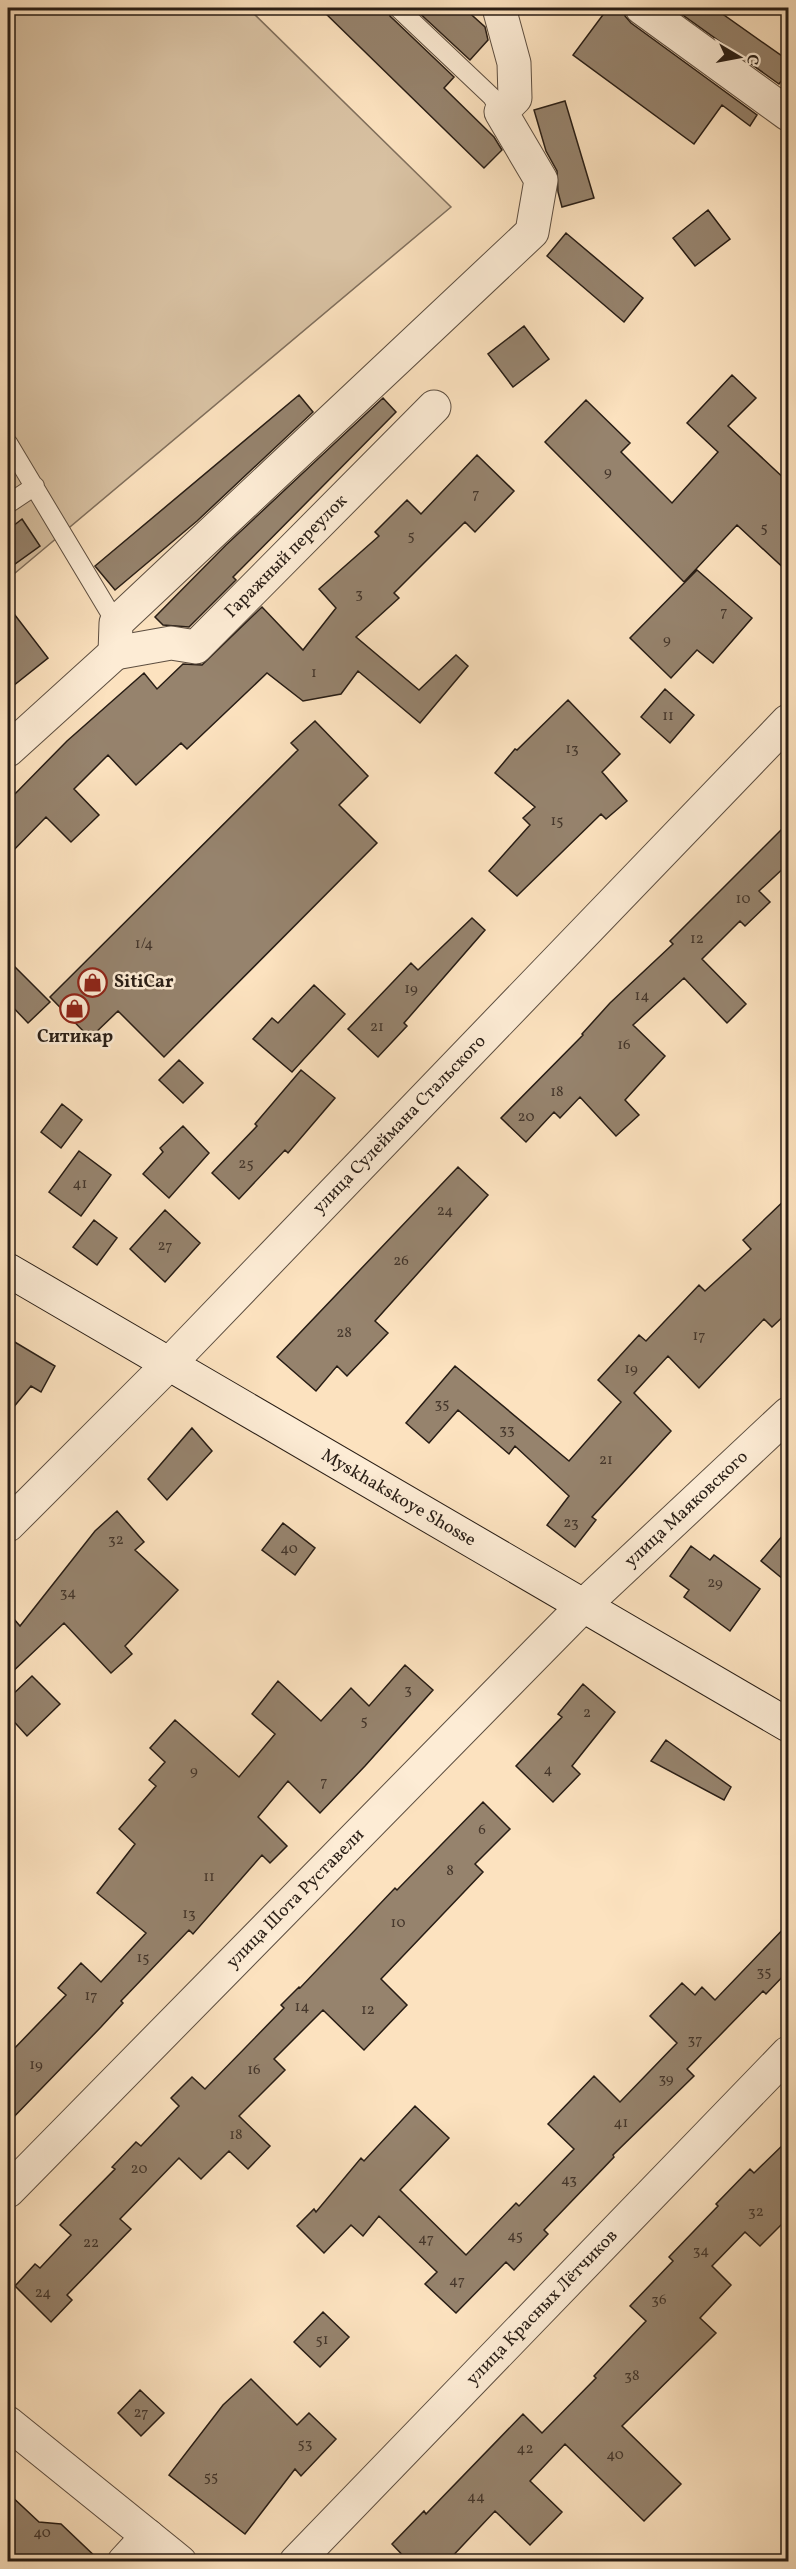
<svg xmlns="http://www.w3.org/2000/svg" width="796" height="2569" viewBox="0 0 796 2569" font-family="Vollkorn,serif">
<rect width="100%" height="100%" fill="#fce2bf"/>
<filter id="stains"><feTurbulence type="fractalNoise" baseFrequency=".00333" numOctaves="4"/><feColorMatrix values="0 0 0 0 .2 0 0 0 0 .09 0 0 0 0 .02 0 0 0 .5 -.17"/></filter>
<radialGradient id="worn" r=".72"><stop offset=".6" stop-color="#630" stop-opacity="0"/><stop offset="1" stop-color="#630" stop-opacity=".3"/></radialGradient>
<!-- green -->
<path fill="#d8c1a2" stroke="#806f5c" stroke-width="1.5" d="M8 8H248L451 207 8 579Z"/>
<!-- building -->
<path fill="#96836d" stroke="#281d15" stroke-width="1.5" d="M320 8H387L390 16 454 77 444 88 494 137 502 150 484 168Z
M414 8H464L485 27 488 40 470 60Z
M608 8H624L625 16 631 23 757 115 750 126 722 105 694 144 573 55Z
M673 8H714L789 61V71L779 84Z
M565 101 594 198 562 207 558 192 557 171 546 151 534 110Z
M708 210 730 239 695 266 673 238Z
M566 233 643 298 624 322 547 256Z
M524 326 549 359 513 387 488 354Z
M732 375 756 398 728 426 789 483V573L737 525 684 582 545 442 586 400 630 443 621 452 672 503 718 452 687 423Z
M299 395 313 412 197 521 115 590 95 566Z
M383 398 396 412 233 577 236 580 189 627 163 625 155 617 226 545Z
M477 455 514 491 475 532 465 522 394 593 399 598 356 637 419 690 456 655 468 666 420 723 358 671 341 694 303 701 267 673 187 749 181 743 136 785 108 755 74 789 99 815 71 842 46 817 8 856V801L67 741 144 673 157 689 183 664 202 665 262 607 303 650 336 608 319 589 379 536 375 532 407 500 421 514Z
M22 519 40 546 8 569V530Z
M697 570 752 618 713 663 697 650 671 678 630 638Z
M8 606 48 658 8 690Z
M665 689 694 715 670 743 641 717Z
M568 700 620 754 602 772 627 801 606 819 601 814 517 896 489 871 530 825 523 818 535 807 495 773 515 749 517 750Z
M315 721 368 776 339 805 377 843 164 1057 118 1011 90 1038 50 997 298 750 291 743Z
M789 822V863L759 891 770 902 745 926 740 921 702 959 746 1004 727 1023 684 978 633 1025 665 1056 625 1100 639 1115 616 1136 580 1097 560 1118 554 1112 526 1142 501 1118 583 1035 582 1034 610 1003 673 944 670 941Z
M472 918 485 930 404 1023 407 1026 378 1057 348 1029 411 963 418 970Z
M8 960 50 1002 28 1023 8 1002Z
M314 985 345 1014 292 1072 253 1039 272 1018 278 1023Z
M179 1060 203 1083 183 1103 159 1080Z
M301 1070 335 1098 288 1153 285 1150 239 1199 212 1173 257 1126 255 1124Z
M62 1104 82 1120 61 1148 41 1132Z
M183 1126 209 1153 169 1198 143 1174 163 1152 160 1148Z
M79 1151 111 1175 81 1216 49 1192Z
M458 1167 488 1195 375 1321 388 1333 347 1376 337 1366 316 1391 277 1357Z
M789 1196V1311L772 1327 764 1319 699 1388 668 1356 634 1393 671 1431 592 1517 596 1520 575 1547 547 1525 569 1496 515 1446 509 1454 458 1410 429 1443 406 1423 455 1366 569 1461 621 1402 598 1380 639 1335 646 1341 699 1285 705 1291 751 1249 743 1240Z
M165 1210 200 1243 165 1282 130 1249Z
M94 1220 117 1238 97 1265 73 1247Z
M8 1338 55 1366 41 1392 31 1386 8 1414Z
M192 1428 212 1451 167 1500 148 1479Z
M117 1511 144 1542 135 1550 178 1590 125 1646 132 1654 111 1673 64 1623 8 1676V1612L20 1626 95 1531Z
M283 1523 315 1548 295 1575 262 1550Z
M789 1528V1584L761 1561Z
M691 1546 710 1560 714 1555 760 1589 730 1631 684 1597 689 1590 670 1576Z
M405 1665 433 1690 365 1766 320 1813 288 1781 258 1817 287 1846 270 1863 262 1855 193 1934 189 1930 121 2001 123 2003 101 2027 8 2123V2055L66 1995 58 1988 81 1963 101 1982 146 1933 97 1893 135 1844 119 1829 156 1786 149 1780 165 1762 150 1748 175 1720 239 1777 275 1734 252 1714 278 1681 321 1721 351 1688 369 1706Z
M32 1676 60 1704 27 1736 8 1715V1699Z
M583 1684 615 1712 572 1766 580 1774 553 1802 516 1766 562 1717 558 1714Z
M666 1740 731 1787 724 1800 651 1761Z
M483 1802 510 1829 475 1864 483 1872 381 1979 407 2005 364 2050 323 2010 274 2059 285 2070 239 2116 270 2146 248 2169 229 2151 201 2179 179 2158 120 2219 131 2229 67 2295 72 2300 51 2322 15 2286 35 2264 40 2268 71 2235 60 2225 115 2169 112 2167 136 2142 141 2146 179 2106 171 2098 192 2077 205 2089 284 2008 281 2005 299 1987 300 1988 395 1888 397 1890Z
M789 1923V1970L766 1994 763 1991 687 2069 694 2076 613 2155 614 2157 544 2230 548 2234 514 2270 506 2262 456 2313 425 2284 437 2272 379 2216 363 2236 351 2225 324 2253 297 2226 314 2209 316 2212 361 2158 364 2161 415 2106 449 2138 400 2190 466 2255 516 2203 519 2206 574 2149 548 2124 594 2076 620 2102 677 2043 650 2016 682 1983 695 1995 702 1987 715 2000Z
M789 2139V2217L760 2246 745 2232 712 2266 731 2285 700 2318 716 2333 622 2426 681 2484 644 2521 565 2444 530 2481 562 2512 530 2545 495 2511 447 2562H409L392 2544 424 2511 426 2514 523 2414 542 2433 596 2378 594 2376 646 2321 630 2306 673 2261 669 2257 718 2206 716 2204 750 2169 754 2173Z
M323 2312 349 2337 320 2367 294 2342Z
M251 2379 297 2425 309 2413 336 2439 301 2476 295 2469 245 2534 169 2475 223 2405Z
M140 2390 164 2413 141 2436 118 2413Z
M8 2493 39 2522 61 2524 101 2562H14L8 2554Z"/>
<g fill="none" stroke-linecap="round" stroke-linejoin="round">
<defs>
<path id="lane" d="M398 8 492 97 501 112
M8 443 116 623
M8 504 35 486"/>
<g id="street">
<path d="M642 8 788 114"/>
<path d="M115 653 116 623 532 232 541 180 501 112 515 98 514 63 499 8"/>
<path id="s1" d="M115 653 171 643 196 647 434 407"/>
<path d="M8 750 115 653"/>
<path id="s2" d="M8 1525 170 1363 788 721"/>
<path id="s3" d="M8 2191 583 1606 788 1414"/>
<path d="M8 2423 180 2562"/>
<path d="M124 2562 148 2536"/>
<path id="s4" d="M296 2562 788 2053"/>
</g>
<g id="secondary">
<path id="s5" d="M8 1270 788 1725"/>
</g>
</defs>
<!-- lane casing -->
<use href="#lane" stroke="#5d4e40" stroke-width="20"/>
<!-- street casing -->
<use href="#street" stroke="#5d4e40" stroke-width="35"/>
<!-- secondary casing -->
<use href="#secondary" stroke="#281d15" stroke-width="35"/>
<!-- lane -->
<use href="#lane" stroke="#fdecd5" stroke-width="18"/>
<!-- street -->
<use href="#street" stroke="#fdecd5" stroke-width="33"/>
<!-- secondary -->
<use href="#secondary" stroke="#fdecd5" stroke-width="33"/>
</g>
<!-- icons -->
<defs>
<symbol id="shop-ring" viewBox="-11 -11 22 22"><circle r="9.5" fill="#fdecd5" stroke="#8f2418" stroke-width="1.5"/><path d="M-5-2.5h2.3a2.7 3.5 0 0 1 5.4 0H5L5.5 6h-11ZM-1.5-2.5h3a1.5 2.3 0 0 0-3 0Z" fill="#8f2418"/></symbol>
</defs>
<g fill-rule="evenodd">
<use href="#shop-ring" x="76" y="966" width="33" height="33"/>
<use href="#shop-ring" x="58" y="992" width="33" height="33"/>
</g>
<g text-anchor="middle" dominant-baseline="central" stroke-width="5" stroke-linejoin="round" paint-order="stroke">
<!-- number labels -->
<g font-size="15" fill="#44362b">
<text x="608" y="472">9</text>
<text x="476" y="494">7</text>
<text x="764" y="528">5</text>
<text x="411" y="536">5</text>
<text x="359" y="594">3</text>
<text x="724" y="612">7</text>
<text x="667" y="640">9</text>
<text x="314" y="673">1</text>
<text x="668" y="716">11</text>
<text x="572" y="749">13</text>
<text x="557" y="821">15</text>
<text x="743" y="899">10</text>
<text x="697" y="939">12</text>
<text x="144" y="944">1/4</text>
<text x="411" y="989">19</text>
<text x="642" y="996">14</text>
<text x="377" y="1027">21</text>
<text x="624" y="1045">16</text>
<text x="557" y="1092">18</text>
<text x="526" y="1117">20</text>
<text x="246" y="1164">25</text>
<text x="80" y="1184">41</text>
<text x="445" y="1211">24</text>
<text x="165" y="1246">27</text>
<text x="401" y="1261">26</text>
<text x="344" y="1333">28</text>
<text x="699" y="1336">17</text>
<text x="631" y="1369">19</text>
<text x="442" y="1404">35</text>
<text x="507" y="1430">33</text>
<text x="606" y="1460">21</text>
<text x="571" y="1523">23</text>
<text x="116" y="1540">32</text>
<text x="289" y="1549">40</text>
<text x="715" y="1583">29</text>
<text x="68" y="1593">34</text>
<text x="408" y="1690">3</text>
<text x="587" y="1713">2</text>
<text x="364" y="1721">5</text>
<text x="548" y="1770">4</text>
<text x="194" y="1771">9</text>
<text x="324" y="1782">7</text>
<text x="482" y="1830">6</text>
<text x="450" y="1871">8</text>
<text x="209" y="1877">11</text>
<text x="189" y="1914">13</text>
<text x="398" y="1923">10</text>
<text x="143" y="1958">15</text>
<text x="764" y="1972">35</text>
<text x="91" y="1996">17</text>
<text x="302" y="2007">14</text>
<text x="368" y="2010">12</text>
<text x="695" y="2040">37</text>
<text x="36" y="2065">19</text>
<text x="254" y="2070">16</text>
<text x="666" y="2079">39</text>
<text x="621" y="2123">41</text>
<text x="236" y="2135">18</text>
<text x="139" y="2169">20</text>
<text x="569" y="2180">43</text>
<text x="756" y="2212">32</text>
<text x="515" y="2236">45</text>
<text x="426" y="2239">47</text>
<text x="91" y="2243">22</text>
<text x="701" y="2251">34</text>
<text x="457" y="2281">47</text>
<text x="43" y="2293">24</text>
<text x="659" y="2300">36</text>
<text x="322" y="2340">51</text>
<text x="632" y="2376">38</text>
<text x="141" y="2413">27</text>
<text x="305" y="2444">53</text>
<text x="525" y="2449">42</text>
<text x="615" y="2455">40</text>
<text x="211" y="2477">55</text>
<text x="476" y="2497">44</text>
<text x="42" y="2533">40</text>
</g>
<!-- street labels -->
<g font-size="18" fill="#281d15" stroke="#fdecd5">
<text stroke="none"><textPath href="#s1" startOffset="210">Гаражный переулок</textPath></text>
<text stroke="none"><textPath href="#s2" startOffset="560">улица Сулеймана Стальского</textPath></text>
<text stroke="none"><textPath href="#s5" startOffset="452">Myskhakskoye Shosse</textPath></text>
<text stroke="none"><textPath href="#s3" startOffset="962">улица Маяковского</textPath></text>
<text stroke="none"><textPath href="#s3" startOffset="410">улица Шота Руставели</textPath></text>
<text stroke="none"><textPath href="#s4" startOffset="354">улица Красных Лётчиков</textPath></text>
</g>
<!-- poi labels -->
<g font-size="18" font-weight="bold" fill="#281d15" stroke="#fdecd5" text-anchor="start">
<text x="114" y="982">SitiCar</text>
<text x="75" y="1037" text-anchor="middle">Ситикар</text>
</g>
</g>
<!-- margin -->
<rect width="796" height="2569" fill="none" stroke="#fce2bf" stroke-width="30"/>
<rect x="9" y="9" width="778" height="2551" fill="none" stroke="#281d15" stroke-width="3"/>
<rect x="15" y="15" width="766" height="2539" fill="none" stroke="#281d15" stroke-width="1.5"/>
<!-- north arrow -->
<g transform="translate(739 57) rotate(100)" stroke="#fdecd5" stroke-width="4.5" paint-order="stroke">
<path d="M0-4.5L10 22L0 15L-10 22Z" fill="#281d15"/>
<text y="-9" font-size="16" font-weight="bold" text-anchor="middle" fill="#281d15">С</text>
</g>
<rect width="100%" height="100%" filter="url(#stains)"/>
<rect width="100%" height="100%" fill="url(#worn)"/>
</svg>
